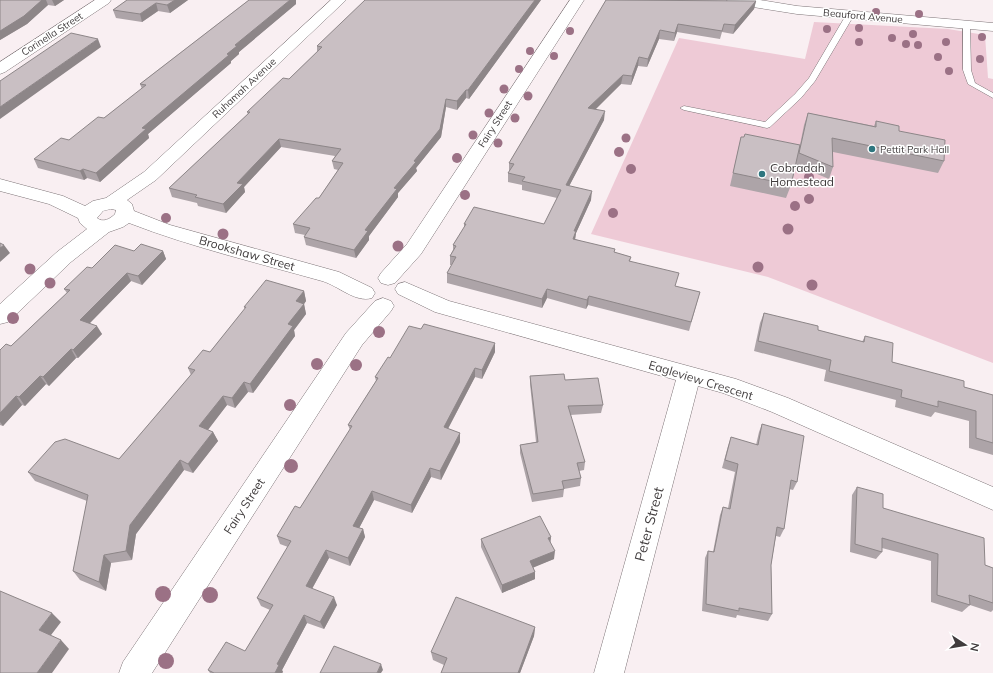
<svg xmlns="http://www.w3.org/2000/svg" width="993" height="673" viewBox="0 0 993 673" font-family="Mulish,sans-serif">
<rect width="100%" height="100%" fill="#f9eff2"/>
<!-- green -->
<path fill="#eecad6" d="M814 22 948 29 985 35 988 78 993 79V363L768 277 591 234 679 38 805 59Z"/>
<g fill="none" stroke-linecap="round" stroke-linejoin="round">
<defs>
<path id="service" d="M850 13 854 15 815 81 801 98 770 127 767 128 684 110 680 108 684 106 765 122 795 94 809 78 846 15Z
M963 23H966L970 25 971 70 975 83 993 93V98L968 84 963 70Z"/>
<path id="minor" d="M95 0H111L109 3 5 72 0 74V62Z
M331 0H346L156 180 127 200 132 204 134 211 170 225 339 272 372 288 375 293 372 298C355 303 339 286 322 281 258 263 191 247 129 223L123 227 109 232 71 262 8 322 0 324V304L57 252 87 229 80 223 78 218 49 204 0 191V179L63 196 85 206 93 201 106 198 144 172ZM111 209 116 210 115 214C110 219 103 223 97 218L103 211Z
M570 0H584L421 254 395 283 388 285 381 283 378 278 381 273 407 244Z
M727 0H760L797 6 993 23V31L797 14 734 4 729 3Z
M405 282 449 301 736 379 788 398 993 487V510L772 412 723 393 698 386 624 673H594L676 380 435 312 398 294 395 289 398 284Z
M383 298 391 301 394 306 391 311 362 345 152 673H119L123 662 346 333 375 301Z"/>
</defs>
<!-- service casing -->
<use href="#service" stroke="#7d7477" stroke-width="1"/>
<!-- minor casing -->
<use href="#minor" stroke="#7d7477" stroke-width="1"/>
<!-- service -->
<use href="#service" fill="#fff" fill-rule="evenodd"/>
<!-- minor -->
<use href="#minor" fill="#fff" fill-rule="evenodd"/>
</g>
<!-- trees -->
<g fill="#9b7185">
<circle cx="876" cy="12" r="4"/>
<circle cx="919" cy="14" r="4"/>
<circle cx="859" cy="28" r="4"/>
<circle cx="827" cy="29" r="4"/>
<circle cx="570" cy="31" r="4"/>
<circle cx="913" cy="34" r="4"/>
<circle cx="982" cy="37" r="4"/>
<circle cx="892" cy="38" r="4"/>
<circle cx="859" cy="42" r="4"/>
<circle cx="946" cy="42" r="4"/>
<circle cx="906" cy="44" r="4"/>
<circle cx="918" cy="45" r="4"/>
<circle cx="530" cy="51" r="4"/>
<circle cx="554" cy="56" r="4"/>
<circle cx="938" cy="57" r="4"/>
<circle cx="980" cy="59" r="4"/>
<circle cx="519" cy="69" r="4"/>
<circle cx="949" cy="71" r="4"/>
<circle cx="504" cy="89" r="4.5"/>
<circle cx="528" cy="96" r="4.5"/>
<circle cx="489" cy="113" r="4.5"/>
<circle cx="515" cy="118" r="4.5"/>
<circle cx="473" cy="135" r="4.5"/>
<circle cx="626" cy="138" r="4.5"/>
<circle cx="498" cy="143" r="4.5"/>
<circle cx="619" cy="152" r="5"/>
<circle cx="457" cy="158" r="5"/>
<circle cx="631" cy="169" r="5"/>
<circle cx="809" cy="177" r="5"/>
<circle cx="465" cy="195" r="5"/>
<circle cx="809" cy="199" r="5"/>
<circle cx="795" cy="206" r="5"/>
<circle cx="613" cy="213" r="5"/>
<circle cx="166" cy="218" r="5"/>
<circle cx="788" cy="229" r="5.5"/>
<circle cx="223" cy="234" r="5.5"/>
<circle cx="398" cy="246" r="5.5"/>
<circle cx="758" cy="267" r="5.5"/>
<circle cx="30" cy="269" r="5.5"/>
<circle cx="50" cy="283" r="5.5"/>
<circle cx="812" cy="285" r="5.5"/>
<circle cx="13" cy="318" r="6"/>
<circle cx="379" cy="332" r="6"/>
<circle cx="317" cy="364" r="6"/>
<circle cx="356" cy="365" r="6"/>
<circle cx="290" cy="405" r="6"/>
<circle cx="291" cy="466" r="7"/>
<circle cx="163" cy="594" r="8"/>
<circle cx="210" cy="595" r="8"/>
<circle cx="166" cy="661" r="8"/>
</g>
<!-- wall -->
<path fill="#ada4a8" d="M0 0H64L55 6 48 5 27 24 0 40Z
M127 0H188L170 13 158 11 142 22 116 18 113 10Z
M249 0H296V4L239 52V54L231 61V63L148 134 149 138 100 182 87 178 84 180 38 168 34 159 69 140 104 118 142 89 140 84Z
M541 0 469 99 466 98 457 110 446 107 441 137 416 168 417 171 398 193V197L369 236V240L356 258 306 245 304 237 305 235 295 233 293 224 319 198 338 170 334 169 332 161 335 156 281 147 244 187 245 192 226 213 198 206 197 203 172 197 169 188 248 114 247 112 289 79 317 52V46Z
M606 0 756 1 754 9 733 34 722 32 720 39 677 32 674 41 659 39 647 67 638 66 631 85 621 84 595 109 604 120 569 186 591 200 576 233 575 239 614 252 631 257 630 261 675 286 700 292 689 331 588 305 586 309 547 298 542 308 447 283V273L452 265H450V256L453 250V245L464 228V224H544L557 198 522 190V185L508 182V173L509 172V163Z
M808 113 874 126 876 121 899 131 944 161 938 173 833 152V167L829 179 796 165 791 185 786 198 730 186 741 137 800 145 804 125Z
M134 251H163L166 259 142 285 131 281 90 323 102 334 78 358H76L49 386 46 384 25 406 22 405 3 426 0 425V350L11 346 67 293 64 289 92 268Z
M304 291 306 301 304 304 306 314 294 330 295 336 253 393 248 392 235 408 227 405 208 430 213 432 218 441 193 473 184 470 136 534 132 560 111 563 106 591 80 580 73 571 87 501 35 481 28 472 119 459 191 375 188 368 210 352 245 309 244 307Z
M764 313 818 330 862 342 865 336 892 362 964 387 993 395V455L969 448V421L935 412 931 417 895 407 896 400 824 381 826 370 754 351 760 323Z
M495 352 482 379 475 377 448 429 460 433V442L441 480 431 477 412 513 374 500 359 528 363 529 365 537 350 566 329 558 312 589 337 605 324 629 307 623 282 670 283 672 282 673H210L208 670 245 651 270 610 261 606 257 598 288 547 280 544 277 536 300 508 350 430 348 425 376 381 375 377 390 358Z
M530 376 565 380 603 405 601 413 570 415 585 462 584 470 579 471 581 478 580 486 564 489 563 497 532 502 520 453V445L536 442 530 384Z
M762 424 797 482 793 490 789 489 784 529 780 537 776 536 771 565 772 614 768 621 737 615 736 618 702 611 705 558 708 551 713 552 720 515 723 507 728 508 735 472 722 468 728 446 731 437 756 445 759 432Z
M857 487 883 508 985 565 993 568V610L991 612 970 605 962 612 931 602V561L882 548V552L876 559 850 552 852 495Z
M551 537 550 543 554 559 533 567 535 572V579L502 593 481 547V539Z
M535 627 534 636 520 673H441L444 665 433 660 431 652Z"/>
<!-- shaded-wall -->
<path fill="#8d8688" d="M42 0H46L48 5 27 24 0 40V31Z
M52 0H64L55 6Z
M175 0H188L170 13 167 5Z
M290 0H296V4L239 52V54L231 61V63L148 134 149 138 100 182 96 173 142 128 227 54 235 45Z
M535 0H541L469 99 468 90Z
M756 1 754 9 733 34 735 25Z
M156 3 158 11 142 22 140 14Z
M678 24 677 32 674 41 675 33Z
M660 30 659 39 647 67 648 59Z
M98 39 101 47 0 119V107Z
M639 57 638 66 631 85 632 76Z
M623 75 621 84 588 117V108Z
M466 90V98L457 110V101Z
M446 99V107L441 137 416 168 417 171 398 193V197L369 236V240L356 258 354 250 365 230 394 188 414 161Z
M605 111 604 120 565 194 566 185Z
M279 139 281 147 244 187 245 192 226 213 223 204 237 183Z
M83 169 87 178 84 180 80 171Z
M592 191 591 200 576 233 575 240 572 248 574 231Z
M4 245 10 253 0 262V248Z
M163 251 166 259 142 285 138 276Z
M127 273 131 281 85 328 80 320Z
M547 289V298L542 308V299Z
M304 291 306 301 304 304 306 314 294 330 295 336 253 393 250 384 288 324 296 301Z
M589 296 588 305 586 309 587 300Z
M97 326 102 334 78 358 73 350Z
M495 343V352L482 379V370Z
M71 349 76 358 49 386 43 377Z
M475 368V377L444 436V427Z
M40 376 46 384 25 406 19 397Z
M244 382 248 392 235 408 232 398Z
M16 396 22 405 3 426 0 422V413Z
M223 396 227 405 203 436 199 426Z
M213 432 218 441 193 473 188 464Z
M460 433V442L441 480 440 471Z
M180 460 184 470 136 534 132 560 126 551 130 525Z
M430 468 431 477 412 513 411 505Z
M372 491 374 500 356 534 353 526Z
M363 529 365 537 350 566 348 558Z
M551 537 550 545 548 538Z
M326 550 329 558 309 594 306 586Z
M555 551 554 559 530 569V561Z
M104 555 111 563 106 591 99 582Z
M535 572V579L502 593V585Z
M334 597 337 605 324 629 320 622Z
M52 613 61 622 48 639 39 630Z
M304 615 307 623 282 670 283 672 282 673H275L277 664Z
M535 627 534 636 520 673H518Z
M61 640 69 649 52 673H37Z
M381 664 383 670 381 673H377Z"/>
<!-- building -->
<path fill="#c9bfc3" stroke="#8d8688" d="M0 0H42L24 16 0 31Z
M127 0H175L167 5 156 3 140 14 113 10Z
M249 0H290L235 45 237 46 227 54 229 55 142 128 146 129 96 173 83 169 80 171 34 159 61 138 69 140 98 117 104 118 146 85 140 84Z
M365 0H535L468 90H466L457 101 446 99 440 129 414 161 416 162 394 188 397 189 365 230 368 231 354 250 304 237 310 228 293 224 316 198H319L343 163 332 161 341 149 279 139 237 183 243 184 223 204 195 197 197 195 169 188 250 112H247L283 78 289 79 322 47 317 46Z
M606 0 756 1 735 25 724 24 722 31 678 24 675 33 660 30 648 59 639 57 632 76 623 75 588 108 605 111 566 185 592 191 574 231H576L573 239 615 249 614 252 631 257 629 261 679 273 675 286 700 292 691 322 589 296 587 300 547 289 542 299 447 273 456 257 450 256 456 246 453 245 466 224H464L474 207 544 224 561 190 522 181 525 177 508 173 514 164 509 163Z
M71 33 98 39 0 107V81Z
M808 113 876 127V121L899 126V131L945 140 944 161 832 138 833 167 799 153Z
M745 134 800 145 791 185 733 173 741 137H744Z
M0 243 4 245 0 248Z
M141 244 163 251 138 276 127 273 80 320 97 326 73 350 71 349 43 377 40 376 19 397 16 396 0 413V350L6 344 11 346 70 290 64 289 87 267 92 268 115 245 134 251Z
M266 280 304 291 296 301 304 304 288 324 293 326 250 384 244 382 232 398 223 396 199 426 213 432 188 464 180 460 130 525 126 551 104 555 99 582 73 571 88 495 28 472 55 442 65 439 119 459 195 370 188 368 203 350 210 352 246 307H244Z
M764 313 818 326V330L864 342 865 336 893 343 892 362 964 381V387L993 395V443L976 438V411L938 401V407L901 397 902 390 829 371 831 360 758 341Z
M424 324 495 343 482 370 475 368 444 427 460 433 440 471 430 468 411 505 372 491 353 526 363 529 348 558 326 550 306 586 334 597 320 622 304 615 277 664 279 665 275 673H214L208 670 226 642 245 651 273 605 257 598 291 541 277 536 295 506 300 508 352 426 348 425 378 378 375 377 388 357 390 358 409 326 421 329Z
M564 374 565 380 598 378 603 405 568 406 585 462 577 463 581 478 562 481 564 489 533 494 520 445 538 442 530 376Z
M762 424 804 436 797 482 791 480 784 529 777 527 771 565 772 614 739 608V611L706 604 708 551 714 552 723 507 730 509 738 464 725 460 731 437 758 445Z
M857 487 883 494V508L984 538 985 565 993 568V603L969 595 970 605 937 595 938 554 882 538V552L855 544Z
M540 516 551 537 548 538 555 551 530 561 535 572 502 585 481 539Z
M0 591 52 613 39 630 61 640 37 673H0Z
M456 597 535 627 518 673H441L447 658 431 652Z
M334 646 381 664 377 673H320Z"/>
<!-- markers -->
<g fill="#2e767f" stroke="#fff" stroke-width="1.5">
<circle cx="872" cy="149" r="4"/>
<circle cx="762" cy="174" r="4"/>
</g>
<g text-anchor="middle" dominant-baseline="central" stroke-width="3" stroke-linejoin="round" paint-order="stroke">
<!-- far-street labels -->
<g font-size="10" fill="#403c3d" stroke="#fff">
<text transform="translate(863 16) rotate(5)">Beauford Avenue</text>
<text transform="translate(52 34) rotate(-33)">Corinella Street</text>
<text transform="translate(244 88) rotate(-43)">Ruhamah Avenue</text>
<text transform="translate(495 124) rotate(-57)">Fairy Street</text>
</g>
<!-- far-poi labels -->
<g font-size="10" fill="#403c3d" stroke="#fff" text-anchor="start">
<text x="880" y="149">Pettit Park Hall</text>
</g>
<!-- poi labels -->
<g font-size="12" fill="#403c3d" stroke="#fff" text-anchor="start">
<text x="770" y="167">Cobradah<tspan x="770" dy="14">Homestead</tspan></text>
</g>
<!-- street labels -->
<g font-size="12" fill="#403c3d" stroke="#fff">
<text transform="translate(247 253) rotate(16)">Brookshaw Street</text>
<text transform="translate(701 380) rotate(17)">Eagleview Crescent</text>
<text transform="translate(244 506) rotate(-57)">Fairy Street</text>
</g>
<!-- near-street labels -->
<g font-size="14" fill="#403c3d" stroke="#fff">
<text transform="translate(649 524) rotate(-75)">Peter Street</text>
</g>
</g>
<!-- north arrow -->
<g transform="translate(965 645) rotate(102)" stroke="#ffffff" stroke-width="3" paint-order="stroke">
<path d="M0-3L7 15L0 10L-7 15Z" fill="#403c3d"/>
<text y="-6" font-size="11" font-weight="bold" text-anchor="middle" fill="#403c3d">N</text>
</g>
</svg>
